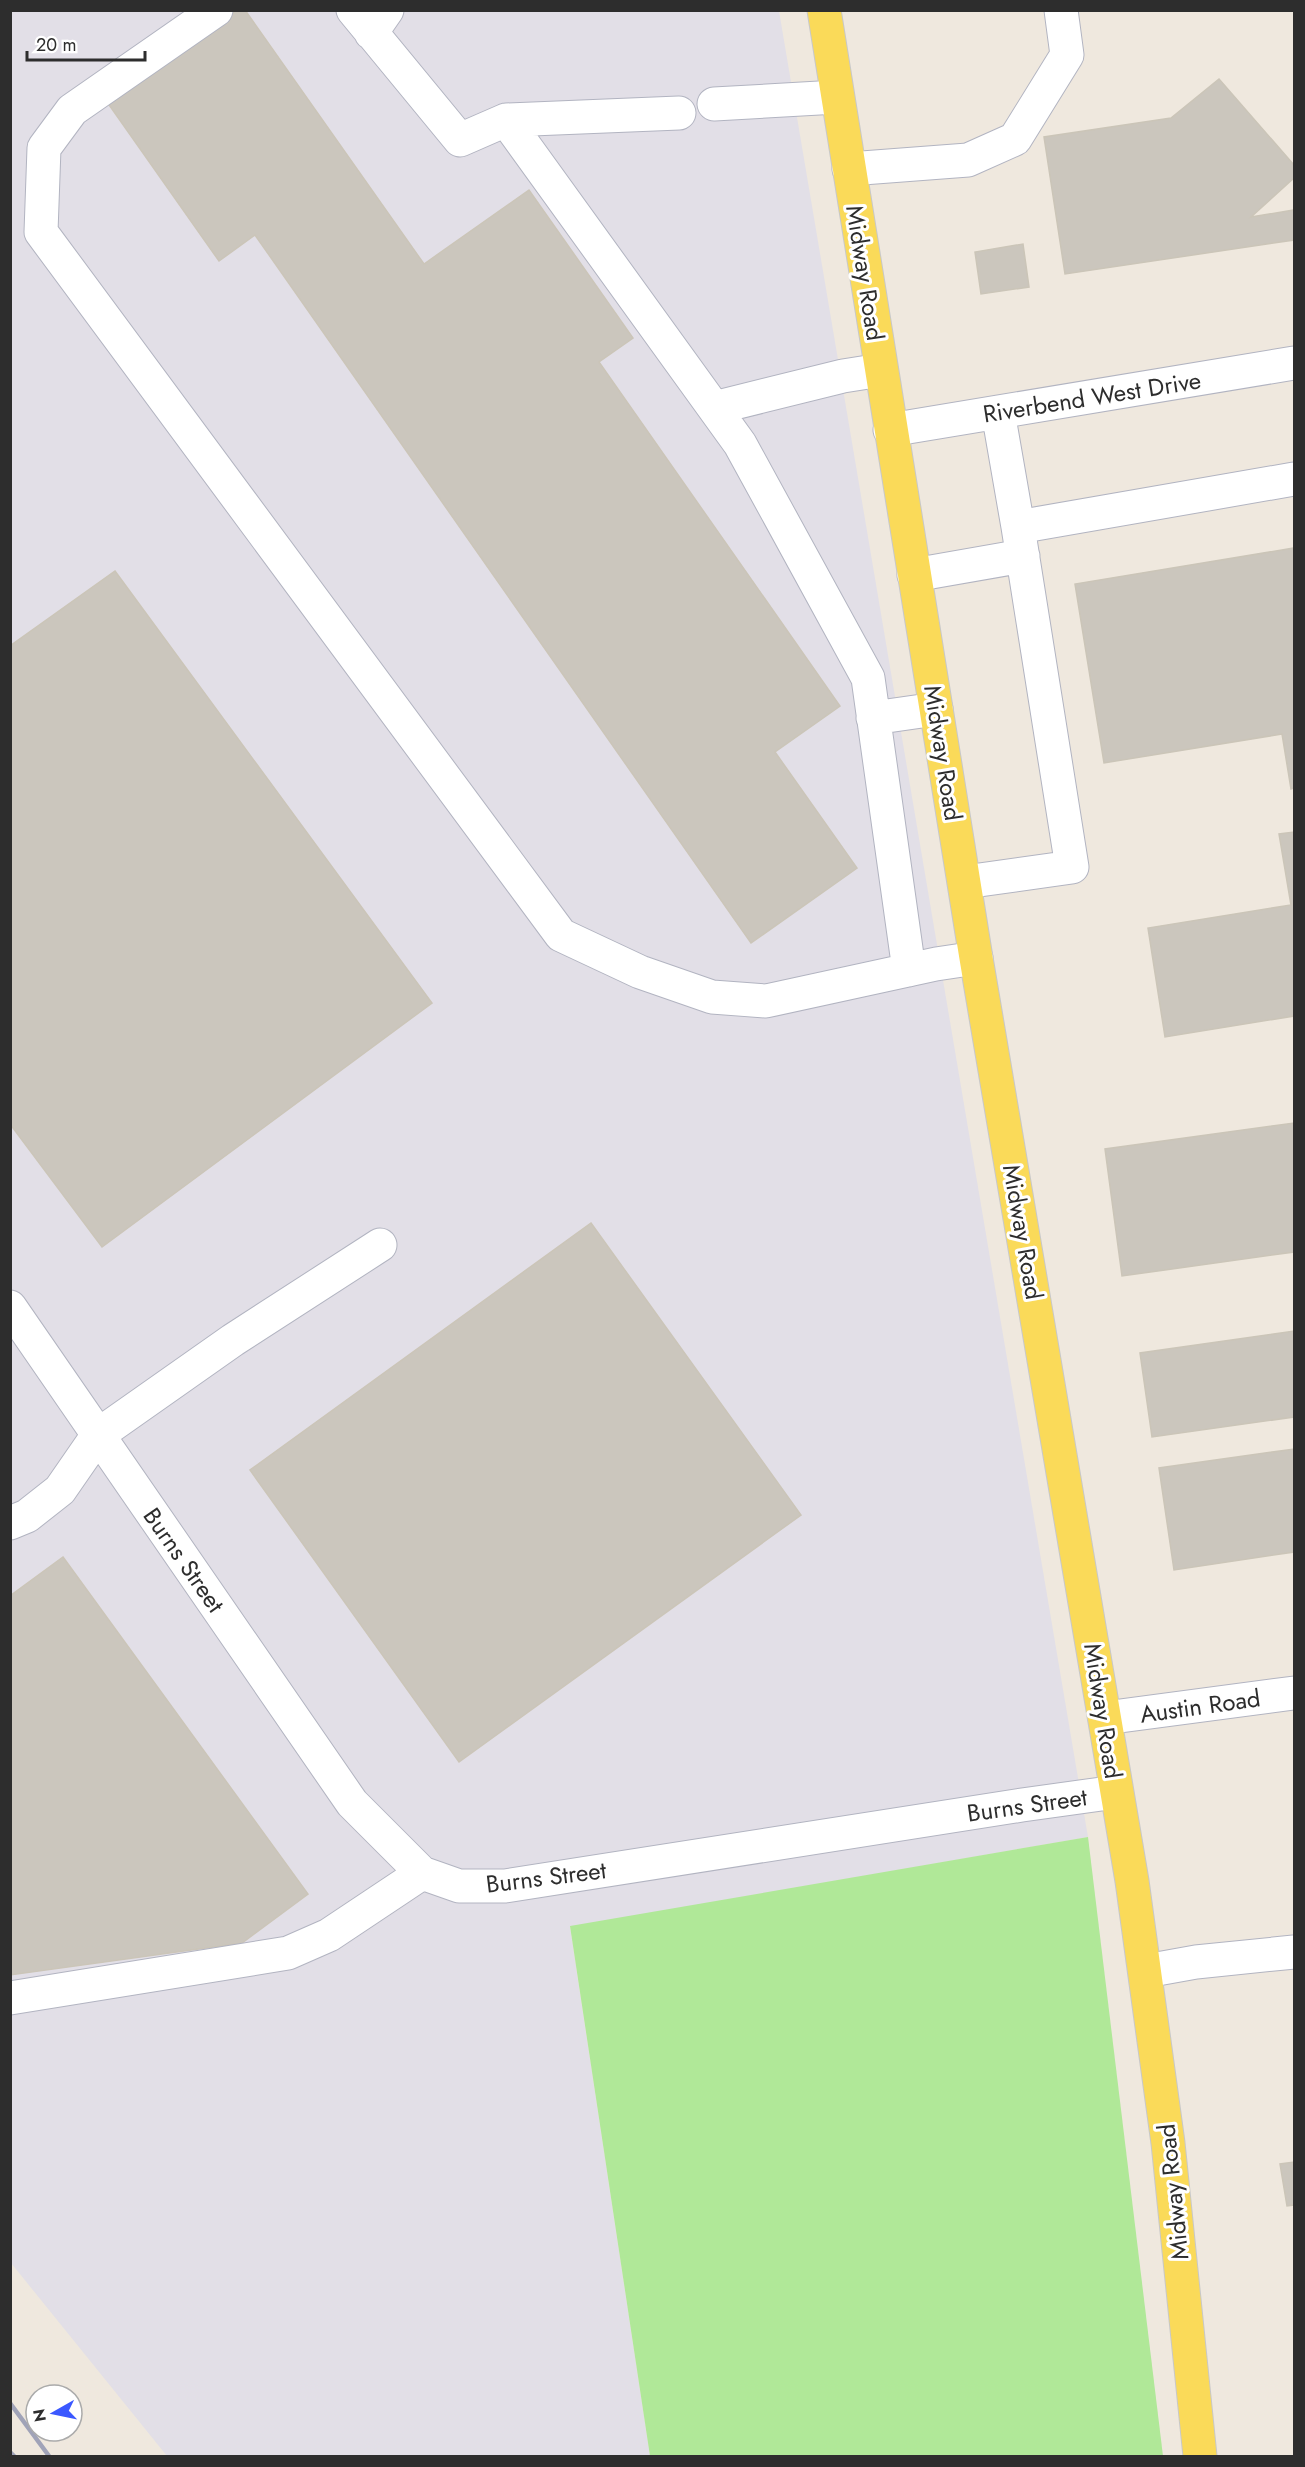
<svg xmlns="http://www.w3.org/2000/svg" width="1305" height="2467" viewBox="0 0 1305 2467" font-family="Jost,sans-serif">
<rect width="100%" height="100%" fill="#efe8de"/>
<!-- industrial -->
<path fill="#e2dfe7" d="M10 11H779L1088 1837 570 1927 650 2456H167L11 2263Z"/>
<!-- green -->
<path fill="#b0e898" d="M1088 1837 1163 2456H650L570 1926Z"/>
<!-- building -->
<path fill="#cbc6bd" stroke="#cbc5b8" stroke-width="1.5" d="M237 10H245L424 264 529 190 633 338 599 362 840 706 775 752 857 868 751 943 255 235 219 261 107 102Z
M1219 79 1294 165V178L1251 217 1294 210V240L1065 274 1044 137 1171 118Z
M1023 244 1029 287 981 294 975 252Z
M1294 548V788L1291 789 1282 734 1104 763 1075 584Z
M115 571 432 1003 102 1247 10 1124V646Z
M1294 832V1016L1165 1037 1148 928 1291 905 1279 834Z
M1294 1123V1252L1122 1276 1105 1149Z
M591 1223 801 1515 459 1762 250 1470Z
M1294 1331V1417L1152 1437 1140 1353Z
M1294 1449V1552L1174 1570 1159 1468Z
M63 1557 308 1894 242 1943 10 1975V1596Z
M1294 2162V2205L1287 2206 1280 2164Z"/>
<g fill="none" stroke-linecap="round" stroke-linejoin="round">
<defs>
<path id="minor" d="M216 10 72 110 44 148 41 232 561 935 640 972 712 997 766 1001 936 964 976 958
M353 10 460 140 506 120 740 444 868 678 909 970
M371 33 387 10
M714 104 837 97
M506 120 679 113
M849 169 968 160 1015 139 1067 55 1061 10
M714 408 843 376 881 370
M998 412 1018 527
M890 430 1294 363
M914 575 1023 556
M873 718 936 709
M965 882 1072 867 1018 527 1294 479
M10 1307 352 1803 422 1873 459 1886H505L1022 1805 1116 1792
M10 1523 27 1516 60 1490 98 1435 233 1340 380 1245
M1105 1718 1294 1693
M1146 1971 1196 1962 1294 1952
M10 1998 288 1953 329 1935 422 1873"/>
<path id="major" d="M824 10 976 958 1132 1881 1168 2143 1200 2456"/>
</defs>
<!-- minor casing -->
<use href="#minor" stroke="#b2b4c1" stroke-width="35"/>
<!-- major casing -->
<use href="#major" stroke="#c8c8c8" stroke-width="35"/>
<!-- minor -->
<use href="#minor" stroke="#fff" stroke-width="33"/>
<!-- major -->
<use href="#major" stroke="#fada59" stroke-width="33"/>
<!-- rail -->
<path stroke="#a0a3b8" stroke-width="4.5" d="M10 2403 49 2456
M10 2452 14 2456"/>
</g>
<g text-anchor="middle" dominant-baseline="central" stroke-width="6" stroke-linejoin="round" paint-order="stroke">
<!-- street labels -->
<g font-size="24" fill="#2d2d2d" stroke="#fff">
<text transform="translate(865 273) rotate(81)">Midway Road</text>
<text transform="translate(1092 397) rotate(-9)">Riverbend West Drive</text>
<text transform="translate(943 753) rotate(81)">Midway Road</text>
<text transform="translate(1023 1232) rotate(80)">Midway Road</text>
<text transform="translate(184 1560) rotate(55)">Burns Street</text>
<text transform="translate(1200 1706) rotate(-8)">Austin Road</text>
<text transform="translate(1103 1711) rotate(81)">Midway Road</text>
<text transform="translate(1027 1805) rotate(-8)">Burns Street</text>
<text transform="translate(546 1877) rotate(-7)">Burns Street</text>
<text transform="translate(1173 2192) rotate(-96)">Midway Road</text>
</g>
</g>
<!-- border -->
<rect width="1305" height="2467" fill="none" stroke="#2d2d2d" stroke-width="24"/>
<!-- north arrow -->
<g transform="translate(54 2413) rotate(261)"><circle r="28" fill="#ffffff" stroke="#ababab" stroke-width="1.5"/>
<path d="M0-4.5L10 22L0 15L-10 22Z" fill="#3b58ff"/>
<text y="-9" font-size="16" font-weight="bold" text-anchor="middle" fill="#2d2d2d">N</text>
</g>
<!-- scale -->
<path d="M27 51v9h118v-9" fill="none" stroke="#2d2d2d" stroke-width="3"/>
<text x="36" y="51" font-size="18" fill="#2d2d2d" stroke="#ffffff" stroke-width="4.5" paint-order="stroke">20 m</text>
</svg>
